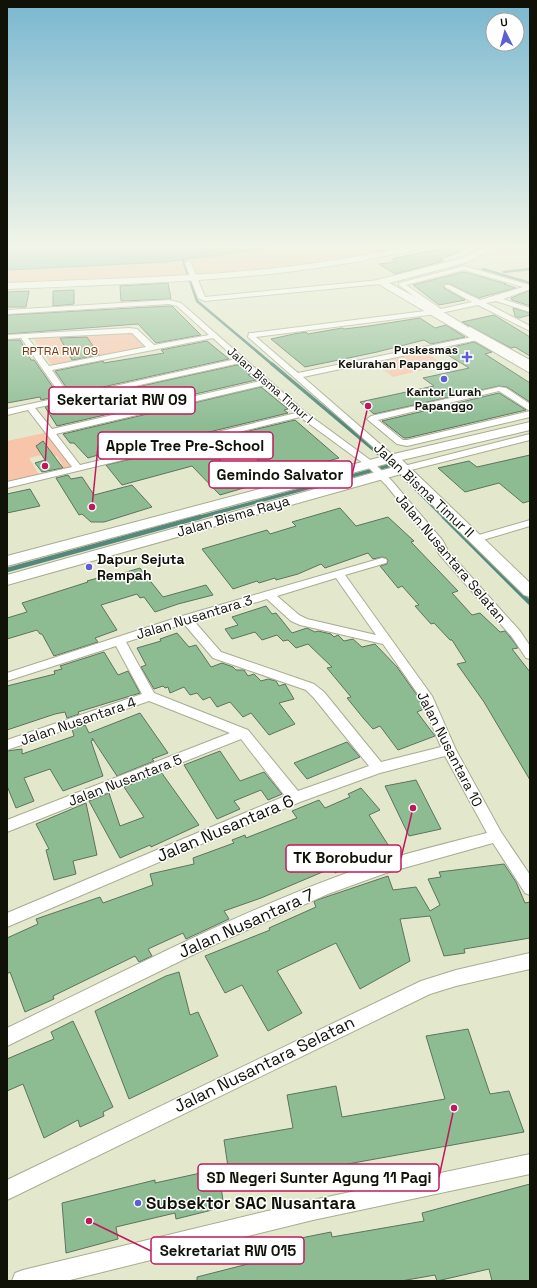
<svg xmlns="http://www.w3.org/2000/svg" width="537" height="1288" viewBox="0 0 537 1288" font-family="'Space Grotesk',sans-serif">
<rect width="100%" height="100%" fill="#e3e8cc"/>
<!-- green -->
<path fill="#f8c5aa" d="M294 245H418C284 278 144 279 7 285V270L164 262Z
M131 331 148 347 53 367 33 338Z
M426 352 444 365 393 377 375 363Z
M49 432 75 467 56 472 52 467 62 464 57 456 44 459 42 455 29 458 40 476 7 484V441Z"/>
<!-- water -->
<path fill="#73bbad" stroke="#55887c" d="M7 245H294L164 262 7 270Z"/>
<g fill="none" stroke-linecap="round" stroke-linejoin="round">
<!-- stream-far2 -->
<path stroke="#55887c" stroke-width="2.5" d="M183 260 197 301 273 365
M483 269 530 283
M504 272 530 269"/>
<!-- stream-far1 -->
<path stroke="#55887c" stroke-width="3.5" d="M272 364 392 465 445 518
M197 518 392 465"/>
<!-- stream -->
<path stroke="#55887c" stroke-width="4.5" d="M444 517 530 603
M7 570 200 517"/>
</g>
<!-- building -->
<path fill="#8dbc93" stroke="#5d7260" d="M461 245 462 251 440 259 444 261 395 274 379 264 396 262 392 259 405 256Z
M464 272 506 284H504L516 288 478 298 450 284H445L444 288 465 300 439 305 413 285Z
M168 283 171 299 121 301 120 286Z
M74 290V304L53 306V291Z
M29 291 26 307H7V292Z
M528 291 530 292V306L512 300 511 298Z
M169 306H172L201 335 156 343 138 324 7 334V315Z
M513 308 530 313V315L519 318 515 316Z
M494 315 530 337V356L515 347 511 348 462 322Z
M420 318 435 328 446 325 465 337 431 344 424 340 377 352 305 367 271 339 294 334 306 332 308 334 342 328 344 329 369 326Z
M87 337 99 355 72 360 60 338Z
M7 340H20L31 360H34L59 396 41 400 40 397 7 403Z
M207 341 229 359 71 394 55 371 103 361 104 363 164 353 161 350Z
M474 342 492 352 485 354 530 383V402L507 387 499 386 374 414 360 402 434 386 423 378 469 368 440 350Z
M237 365H240L250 374 248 375 256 380 57 426 45 407Z
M261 387 288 409 284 410 288 413 101 458 98 455 88 458 74 443H70L63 434Z
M499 393 526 410 407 438H404L382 421Z
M295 420 339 458 275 476 248 451 219 459 247 487 220 495 192 466 122 485 106 465Z
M43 441 57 460 63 468 42 472 35 463 45 460 36 446Z
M530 455V501L523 503 499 483 465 492 438 468 469 461 477 467Z
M68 475 71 479 82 477 94 495 132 485 152 507 104 522H91L82 514 79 515 56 478Z
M30 489 40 506 7 513V494Z
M340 508 356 526 388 517 414 541 411 542 458 591 452 593 472 615 480 613 500 632 505 631 514 642 518 648 512 649 530 672V780L484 702 457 664 466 662 452 640H450L434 623 431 624 415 606 419 605 402 586 398 588 380 566 387 564 388 560 386 558 382 557 373 559 368 553 325 568 321 564 298 574 276 580 275 578 259 583 257 581 233 589 202 549 267 530 270 534 296 526 292 522Z
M140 568 163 597 206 585 213 595 178 604 155 612 144 597 140 598 137 594 101 605 117 630 95 638 98 642 54 656 42 634H40L37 630 7 639V618L27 612 22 603 88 582 87 581 112 574 113 576Z
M266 606 272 614 276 613 292 633 307 628 315 632 318 631 331 634 334 637 338 635 344 641 353 639 362 647 375 644 397 667 419 698 424 709 417 712 435 736 398 750 380 726 373 729 364 719 347 698 351 697 327 668 332 667 308 644 296 648 288 640 283 641 277 635 262 640 255 632 232 639 225 629 238 625 232 617Z
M177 633 189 647 196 645 211 667 222 663 233 667 236 670H244L248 676 254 674 261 681 268 679 276 681 279 686 285 684 294 699 279 703 295 724 269 735 251 713 243 717 230 702 217 707 210 697 203 700 197 693 190 695 184 687 170 693 168 687 165 688 163 686 154 689 141 667 146 665 137 648 161 641 160 639Z
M104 652 118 675 128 671 140 693 78 712 79 714 67 718 65 712 55 714 7 730V686L55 674 54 671 62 669 60 666Z
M140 713 168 753 152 759 154 761 117 776 92 738 93 740 91 741 103 776 63 791 50 769 24 778 34 801 16 808 7 786V751L22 749V754L74 736 72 729 85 725 89 733Z
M347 742 360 757 307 779 294 763Z
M220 751 240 781 264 772 282 794 268 800 261 790 234 801 240 809 217 819 184 765Z
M161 772 199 825 151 847 150 845 120 858 89 801 109 793 120 826 144 817 124 787Z
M416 780 441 829 409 836 385 786Z
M361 788 380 810 369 815 392 851 335 873 332 868 261 898 224 911 229 919 186 939 183 933 148 949 152 956 139 962 135 956 53 996 54 999 25 1012 10 972 7 974V938L38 924 36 919 100 897 103 903 153 885 150 874 194 864 193 858 234 843 232 840 245 835 246 838 297 818 292 811 319 800 325 808 350 797 348 794Z
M86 803 97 855 73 861 76 874 54 880 46 850 49 849 36 824Z
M504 864 516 882 525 903 530 902V938L464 949 465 953 444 956 430 916 400 919 410 961 360 989 336 943 277 971 302 1013 268 1031 242 985 225 993 205 956 270 930 269 928 316 907 314 902 317 900 388 876 393 890 416 887 430 911 440 905 428 879 441 877 439 872Z
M179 972 190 1015 198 1012 218 1056 129 1099 95 1011 166 976Z
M73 1021 113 1107 103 1112 104 1116 80 1127 78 1120 44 1138 23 1084 7 1091V1059L54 1039 51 1032Z
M468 1029 490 1094 509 1091 524 1132 221 1187 224 1207 176 1219 175 1213 116 1227 118 1239 66 1253 62 1203 155 1180V1183L228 1167 224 1140 293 1128 287 1095 336 1086 342 1117 445 1099 426 1036Z
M530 1184V1281H492L489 1269 437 1281 435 1275 401 1281H197V1277L303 1250 301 1238 331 1232 332 1237 424 1221 422 1213Z"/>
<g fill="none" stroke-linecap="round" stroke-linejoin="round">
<defs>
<path id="street" d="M188 261 191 263 205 297 380 280 383 282 380 284 205 301 198 298 185 263Z
M464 266 530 285V289L503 299 530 308V312L496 301 486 303 530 326V331L478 305 436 314 256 337 298 373 477 336 466 329 470 327 530 360V365H527L482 339 303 377 395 457V461H389L248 337 249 333H252L433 310 399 285V283ZM464 270 523 287 480 300 449 285H445V287L472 302 441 309 406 285Z
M169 300 181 303 305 412 373 462 392 481 443 541 448 551 520 631 530 646V659L526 658 512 637 439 554 434 544 386 485 367 466 300 417 7 488V482L72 467 28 410 7 415V409L62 397 21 338 7 339V335L129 328 137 329 154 345 209 335 177 306 169 304 7 314V310ZM132 333 146 347 49 366 28 338ZM213 338 236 359 70 396 52 370ZM240 363 260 381 52 429 35 408ZM265 385 296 413 80 465 56 434Z
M499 387 506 388 530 404V411L499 391 378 420 403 440H407L530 411V417L407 446 397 444 367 419 371 416Z
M530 434V440L403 472 398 469 400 467Z
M530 520V526L476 542 471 539 472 537Z
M382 558 386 559 387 561 386 563 345 575 432 696 456 750 501 832 530 875V895L525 893 493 843 386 873 328 894 209 947 7 1046V1028C116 976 223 919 336 877 385 858 436 846 487 833L445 756 380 773 300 802 7 927V913L285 796 241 739 7 832V820L230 733 149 701 7 750V740L142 694 116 646 7 681V673L182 616ZM336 578 376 635 307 619 299 615 277 596ZM267 599 291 621 300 625 383 644 420 697 441 747 381 762 324 692 314 684 221 652 194 621ZM184 624 213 658 306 690 314 698 369 766 298 791 248 730 154 693 126 642Z
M530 953V969L456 986 430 994 7 1200V1180L421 981 456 970Z
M530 1154V1174L313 1220 66 1281H12L15 1273 23 1270 313 1200Z"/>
<path id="secondary" d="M411 245H424C418 252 399 253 390 255 265 282 134 283 7 289V283C140 277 281 277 411 245Z
M492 245H503L465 263 389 283 440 310 530 365V373L375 282 377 280 459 259Z
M530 422V430L402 460 530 583V597L524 595 401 474 7 585V575L394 467 389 463 7 566V556L381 457Z"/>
</defs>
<!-- street casing -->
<use href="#street" stroke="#a7ac91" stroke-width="2"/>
<!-- secondary casing -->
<use href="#secondary" stroke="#a7ac91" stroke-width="2"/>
<!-- street -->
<use href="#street" fill="#fff" fill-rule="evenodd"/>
<!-- secondary -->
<use href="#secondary" fill="#fff" fill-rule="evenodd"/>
</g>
<!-- sky -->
<linearGradient id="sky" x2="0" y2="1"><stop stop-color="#79b7d0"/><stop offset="0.58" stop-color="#f2f5e8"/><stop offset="1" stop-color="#f2f5e8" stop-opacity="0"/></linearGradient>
<rect width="537" height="425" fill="url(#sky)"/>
<!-- markers -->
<g fill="#5d5ed6" stroke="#fff" stroke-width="1.5">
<path d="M465 351h4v4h4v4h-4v4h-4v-4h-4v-4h4z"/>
<circle cx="444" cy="379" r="4"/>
<circle cx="89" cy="567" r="4"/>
<circle cx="138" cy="1203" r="4"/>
</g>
<g text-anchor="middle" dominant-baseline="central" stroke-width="3" stroke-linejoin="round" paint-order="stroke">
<!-- far-poi labels -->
<g font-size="12" font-weight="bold" fill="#101208" stroke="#fff" text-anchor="end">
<text x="458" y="350">Puskesmas<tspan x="458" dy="14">Kelurahan Papanggo</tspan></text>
<text x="444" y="392" text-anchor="middle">Kantor Lurah<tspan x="444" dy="14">Papanggo</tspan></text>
</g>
<!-- far-park labels -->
<g font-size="12" fill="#7b3a0b" stroke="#fff">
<text x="60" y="351">RPTRA RW 09</text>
</g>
<!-- far-street labels -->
<g font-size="12" fill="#101208" stroke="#fff">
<text transform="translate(270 385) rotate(41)">Jalan Bisma Timur I</text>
</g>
<!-- street labels -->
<g font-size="14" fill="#101208" stroke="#fff">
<text transform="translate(424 490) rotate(43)">Jalan Bisma Timur II</text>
<text transform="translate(233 516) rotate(-16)">Jalan Bisma Raya</text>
<text transform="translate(451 558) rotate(50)">Jalan Nusantara Selatan</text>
<text transform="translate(194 617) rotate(-17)">Jalan Nusantara 3</text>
<text transform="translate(78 721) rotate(-19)">Jalan Nusantara 4</text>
<text transform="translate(450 749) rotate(63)">Jalan Nusantara 10</text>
<text transform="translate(125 780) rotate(-21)">Jalan Nusantara 5</text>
</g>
<!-- poi labels -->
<g font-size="14" font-weight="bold" fill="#101208" stroke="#fff" text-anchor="start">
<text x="97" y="559">Dapur Sejuta<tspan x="97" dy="16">Rempah</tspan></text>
</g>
<!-- near-street labels -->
<g font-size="17" fill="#101208" stroke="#fff">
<text transform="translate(225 828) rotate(-23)">Jalan Nusantara 6</text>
<text transform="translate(246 923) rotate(-24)">Jalan Nusantara 7</text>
<text transform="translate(264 1064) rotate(-26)">Jalan Nusantara Selatan</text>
</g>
<!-- near-poi labels -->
<g font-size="17" font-weight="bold" fill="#101208" stroke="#fff" text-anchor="start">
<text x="146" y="1203">Subsektor SAC Nusantara</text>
</g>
</g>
<!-- callouts -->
<path fill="none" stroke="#c2185b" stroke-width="1.5" d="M45 466L49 400M92 507L98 446M368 406L352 475M413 808L401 858M454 1108L439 1177M89 1221L151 1251"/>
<g fill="#c2185b" stroke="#fff" stroke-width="1.5">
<circle cx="45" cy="466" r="4"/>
<circle cx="92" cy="507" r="4"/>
<circle cx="368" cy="406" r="4"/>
<circle cx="413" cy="808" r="4"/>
<circle cx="454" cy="1108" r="4"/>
<circle cx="89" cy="1221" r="4"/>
</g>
<g fill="#fff" stroke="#c2185b" stroke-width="1.5">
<rect x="49" y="387" width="146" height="27" rx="4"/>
<rect x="98" y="432" width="175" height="27" rx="4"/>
<rect x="209" y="461" width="143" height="27" rx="4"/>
<rect x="286" y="845" width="115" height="27" rx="4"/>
<rect x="198" y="1164" width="241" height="27" rx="4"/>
<rect x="151" y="1237" width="153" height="27" rx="4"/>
</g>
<g font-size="15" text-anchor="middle" font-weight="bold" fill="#101208">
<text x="122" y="405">Sekertariat RW 09</text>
<text x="185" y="451">Apple Tree Pre-School</text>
<text x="280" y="480">Gemindo Salvator</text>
<text x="343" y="863">TK Borobudur</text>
<text x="319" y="1183">SD Negeri Sunter Agung 11 Pagi</text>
<text x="228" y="1256">Sekretariat RW 015</text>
</g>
<!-- border -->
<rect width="537" height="1288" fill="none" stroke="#101208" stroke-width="16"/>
<!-- north arrow -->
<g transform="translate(505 32) rotate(354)"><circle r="19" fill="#ffffff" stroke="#9fa09c"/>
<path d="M0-3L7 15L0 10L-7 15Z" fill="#5d5ed6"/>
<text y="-6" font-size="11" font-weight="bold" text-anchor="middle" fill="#101208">U</text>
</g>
</svg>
